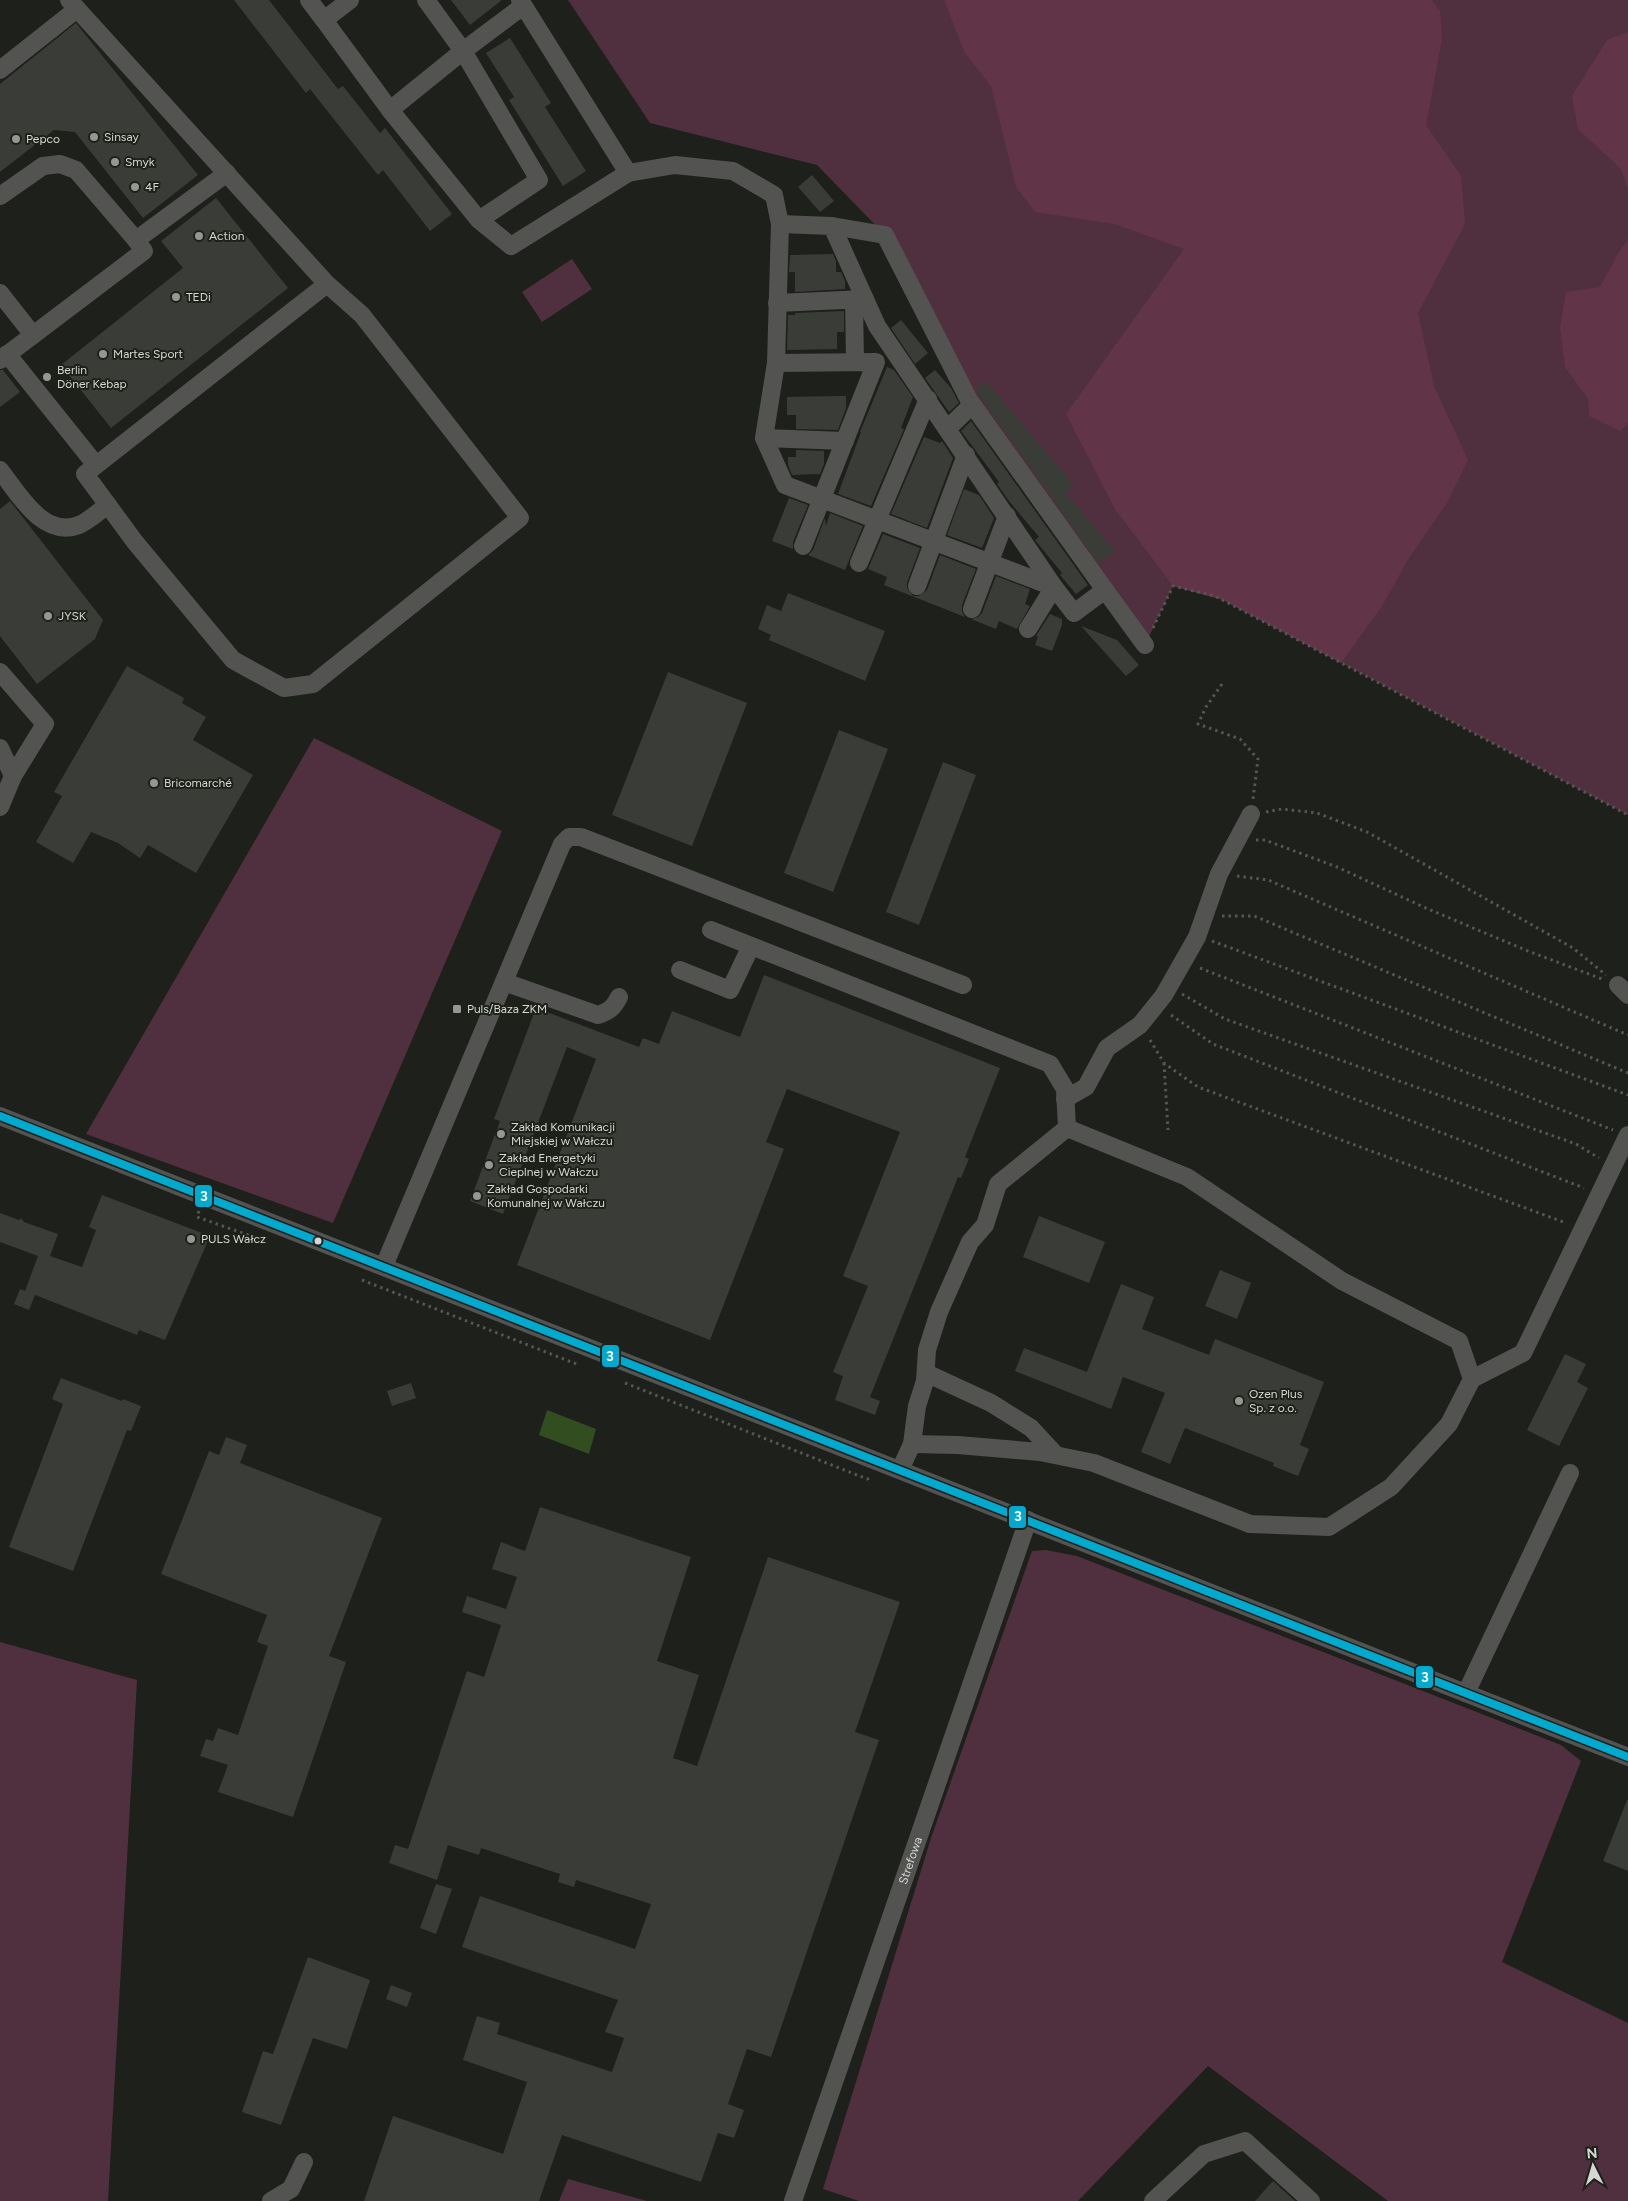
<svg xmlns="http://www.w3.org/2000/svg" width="1628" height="2201" viewBox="0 0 1628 2201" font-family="Figtree,sans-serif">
<rect width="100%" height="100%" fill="#1d201b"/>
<!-- green -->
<path fill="#50303e" d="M568 0H1628V815L1223 600 1173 586 1145 645 972 405 885 235 817 165 650 123Z
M572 259 592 289 542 322 522 292Z
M314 738 502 831 333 1223 86 1134Z
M1046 1550 1077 1556 1561 1745 1581 1761 1502 1962 1628 2023V2201H1388L1208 2066 1078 2201H859L823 2189 931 1838 1032 1551Z
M0 1642 137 1680 108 2201H0Z
M568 2179 647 2201H559Z"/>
<!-- forest -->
<path fill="#623448" d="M944 0H1431L1440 11 1442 39 1426 125 1461 176 1465 224 1418 313 1434 386 1468 460 1447 503 1409 558 1382 606 1341 663 1223 600 1173 586 1115 509 1066 414 1184 249 1115 224 1035 212 1016 187 991 86 965 53Z
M1628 32V189L1621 169 1578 129 1572 96 1607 40Z
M1628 239V423L1620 431 1589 416 1588 399 1565 367 1560 327 1566 292 1600 287 1619 252Z"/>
<!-- water -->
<path fill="#324d20" d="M547 1410 596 1429 589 1454 539 1435Z"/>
<!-- building -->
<path fill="#3a3c38" d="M234 0H269L338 89 343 86 380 133 385 128 452 214 430 231 383 170 378 175 310 89 306 93Z
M451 0H502L470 25Z
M76 23 198 175 143 218 75 132 54 130 0 172V84Z
M510 38 551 103 545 107 586 171 563 186 509 100 514 97 486 53Z
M812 175 834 201 820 212 798 187Z
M216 198 288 288 111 428 61 365 183 268 161 241Z
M833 254 836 261V272H841L845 281V289L795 292V272H789L790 255Z
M844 311V332H837V349L787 350 788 315H795V313Z
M901 320 928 353 915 364 891 328Z
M887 367 894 370 913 397 901 428 904 429 871 506 838 494 861 432H860Z
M0 370H3L20 392 0 407Z
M935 370 951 388 959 403 949 412 925 378Z
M986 381 1074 485 1065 492 1115 551 1099 564 978 394 976 390Z
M839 396H846V408L838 430 796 429V415H787V397Z
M971 421 1088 585 1076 594 1060 575 1062 573 1039 545 1035 540 1039 537 1009 501 997 484 999 482 961 431Z
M924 437 940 443 942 441 953 458 927 528 891 514Z
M796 450 824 451V464L820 474 792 475 788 465V457H796Z
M964 489 979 495 994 518 982 548 947 535Z
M789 498 808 505 793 542V549L772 541Z
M10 501 103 620 95 639 37 684 0 636V509Z
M830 513 863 526 845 570 808 555 813 550 825 518 826 526Z
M883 534 920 548 907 583V588L913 596H919L927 590 940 555 976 569 962 605V611L965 617 884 585 887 577 868 569Z
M996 576 1030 589 1025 604 1030 606 1017 629 999 621 996 629 971 619 978 617 982 613Z
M788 593 885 631 865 681 769 640 771 635 758 629 767 605 781 611Z
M1050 614 1062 619V625L1052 651 1035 645 1038 637 1036 636Z
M1081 626 1117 640 1139 665 1126 676Z
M127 666 184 698 182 703 206 717 193 740 253 775 196 873 148 845 140 858 118 843 91 832 73 863 36 842 62 796 54 792Z
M668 672 747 703 692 846 612 815Z
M839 730 888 749 833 892 784 873Z
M943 762 976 775 919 925 886 912Z
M764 975 1000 1068 965 1157 969 1159 961 1178 958 1177 870 1397 880 1401 875 1415 835 1400 843 1376 833 1372 868 1286 843 1276 900 1132 787 1089 766 1142 784 1149 710 1340 517 1265 596 1059 567 1047 503 1214 470 1201 500 1121 494 1119 536 1008 639 1047 643 1038 659 1044 672 1011 740 1037Z
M102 1195 210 1236 165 1340 139 1330 137 1335 25 1291 38 1256 0 1242V1213L19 1220 21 1218 24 1222 58 1234 50 1256 82 1267 96 1230 89 1227Z
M1039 1216 1105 1242 1089 1283 1023 1257Z
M1220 1270 1251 1283 1237 1319 1205 1306Z
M1121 1284 1154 1297 1142 1329 1209 1355 1215 1339 1324 1382 1300 1445 1309 1449 1298 1476 1273 1466 1274 1463 1185 1428 1170 1464 1141 1452 1165 1393 1123 1377 1111 1409 1015 1371 1024 1348 1087 1372Z
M20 1289 35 1295 29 1310 14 1304Z
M1565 1354 1586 1364 1577 1382 1588 1388 1559 1446 1527 1430Z
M61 1378 122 1401 123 1399 141 1406 131 1431 127 1430 73 1571 9 1547 63 1404 52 1399Z
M411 1383 416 1398 392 1406 387 1391Z
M226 1437 247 1445 240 1463 382 1518 329 1656 346 1662 293 1817 218 1792 228 1765 200 1756 206 1739 213 1741 218 1728 238 1735 268 1646 257 1642 267 1615 161 1574 209 1451 219 1455Z
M540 1507 691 1557 657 1661 699 1675 673 1758 697 1766 768 1557 900 1602 855 1732 879 1740 771 2057 747 2049 728 2104 744 2110 734 2138 718 2133 701 2182 562 2135 539 2201H364L393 2116 503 2154 527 2082 463 2060 477 2016 500 2023 497 2034 612 2072 624 2038 605 2032 618 2000 462 1947 480 1896 635 1949 651 1904 576 1880 574 1887 558 1882 560 1874 481 1848 479 1855 448 1845 437 1880 389 1863 395 1845 408 1849 467 1671 484 1677 501 1625 462 1612 467 1596 506 1609 517 1577 492 1569 501 1542 525 1551Z
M1627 1800H1628V1871L1603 1861Z
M436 1884 452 1889 436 1934 420 1928Z
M308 1957 370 1980 347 2049 313 2038 281 2125 242 2112 263 2051 273 2054Z
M391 1985 412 1993 407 2007 386 1999Z
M1273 2181 1295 2201H1255Z"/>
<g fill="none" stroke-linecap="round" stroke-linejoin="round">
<!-- path -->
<path stroke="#565655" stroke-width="3" stroke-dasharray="2.5 4" stroke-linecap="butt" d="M1153 628 1173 586 1215 596 1628 815
M1222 684 1206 707 1198 724 1240 739 1258 759 1253 799
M1266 812 1282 809 1317 813 1367 832 1573 948 1606 975
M1256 840H1265L1337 867 1428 909 1528 951 1602 979
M1237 876 1268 880 1628 1035
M1222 916H1254L1628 1073
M1212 941 1628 1095
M1200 968 1613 1130
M1182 994 1225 1019 1576 1144 1599 1158
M1171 1015 1213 1044 1584 1188
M1150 1040 1164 1063 1198 1087 1566 1223
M1164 1063 1168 1130
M199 1211 197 1217 254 1237
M362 1280 579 1365
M625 1383 867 1479 870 1478"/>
<!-- minor -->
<g stroke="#535352" stroke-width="18">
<path d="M69 0 327 284 85 474 135 542 233 660 284 688 313 684 520 518 362 315 327 284"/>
<path d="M309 0 324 20"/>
<path d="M350 0 324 20 390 110 479 220 539 180 463 51 426 0"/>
<path d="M520 0 628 173"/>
<path d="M0 70 77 9"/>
<path d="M390 110 463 51 523 6"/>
<path d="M0 196 43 166 60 164 76 170 136 240"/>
<path d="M479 220 511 246 628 173 675 165 733 171 774 195 780 224 776 363 764 438 785 485 1054 587 1074 613 1105 590 1145 645"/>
<path d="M780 224 832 226 877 326 1054 587 1028 629"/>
<path d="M832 226 885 235 969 400 1105 590"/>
<path d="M0 293 33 335"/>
<path d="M854 300 855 362"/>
<path d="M777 303 865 299"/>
<path d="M7 354 96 465"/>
<path d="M0 360 144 251 136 240 227 173"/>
<path d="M776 363 876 362 803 546"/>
<path d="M947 429 972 405"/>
<path d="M764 438 845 441"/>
<path d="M0 470C18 493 43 539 79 525 89 521 99 511 108 505"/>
<path d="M859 563 928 399"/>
<path d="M917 586 966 455"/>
<path d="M972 609 1007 516"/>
<path d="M0 672 45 724 13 776"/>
<path d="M0 748 13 776 0 807"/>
<path d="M711 930 1050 1064 1065 1089 1067 1128"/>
<path d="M680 970 730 990 751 946"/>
<path d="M504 982 598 1015C610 1011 614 1007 619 997"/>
<path d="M1618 985 1628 995"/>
<path d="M1065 1099 1086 1087 1107 1048 1140 1025 1164 995 1197 937 1219 874 1251 814"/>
<path d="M0 1116 1628 1757"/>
<path d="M384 1266 562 844 569 837H581L963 985"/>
<path d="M926 1373 991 1403 1031 1428 1056 1455"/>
<path d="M1472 1379 1523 1353 1628 1135"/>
<path d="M912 1444 958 1445 1040 1452 1094 1463 1250 1524 1329 1527 1391 1487 1449 1424 1472 1379 1459 1341 1342 1281 1187 1177 1067 1128"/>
<path d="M900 1470 912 1444 917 1406 925 1381 927 1350 939 1312 970 1242 985 1225 998 1184 1067 1128"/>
<path d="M1466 1693 1570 1473"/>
<path d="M271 2201 291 2189 304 2162"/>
<path id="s1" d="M793 2201 1028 1520"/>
<path d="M1153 2201 1204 2154 1245 2141 1311 2201"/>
</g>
<defs>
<path id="bus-1" d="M0 1116 1628 1757"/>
</defs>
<!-- bus-1 casing -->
<use href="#bus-1" stroke="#1d211a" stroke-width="11"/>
<!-- bus-1 -->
<use href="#bus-1" stroke="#00a9ce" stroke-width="8"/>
</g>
<!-- markers -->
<g fill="#949792" stroke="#1d211a" stroke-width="2">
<circle cx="94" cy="137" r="5"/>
<circle cx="16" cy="139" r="5"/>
<circle cx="115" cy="162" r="5"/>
<circle cx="135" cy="187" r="5"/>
<circle cx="199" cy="236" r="5"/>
<circle cx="176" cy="297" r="5"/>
<circle cx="103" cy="354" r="5"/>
<circle cx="47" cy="377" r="5"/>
<circle cx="48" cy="616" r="5"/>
<circle cx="154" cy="783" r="5"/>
<rect x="452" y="1004" width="10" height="10" rx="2.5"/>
<circle cx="501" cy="1134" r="5"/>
<circle cx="489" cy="1165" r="5"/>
<circle cx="477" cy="1196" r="5"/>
<circle cx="191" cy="1239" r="5"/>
<circle cx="1239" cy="1401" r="5"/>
</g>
<circle fill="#d4d7d2" stroke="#1d211a" stroke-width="2" cx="318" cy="1241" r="4.5"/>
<g text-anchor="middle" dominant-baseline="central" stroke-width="4" stroke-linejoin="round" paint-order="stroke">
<!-- poi labels -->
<g font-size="12" fill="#d4d7d2" stroke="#1d211a" text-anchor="start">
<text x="104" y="137">Sinsay</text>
<text x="26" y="139">Pepco</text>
<text x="125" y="162">Smyk</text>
<text x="145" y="187">4F</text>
<text x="209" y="236">Action</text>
<text x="186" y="297">TEDi</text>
<text x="113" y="354">Martes Sport</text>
<text x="57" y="370">Berlin<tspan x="57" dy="14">Döner Kebap</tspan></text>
<text x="58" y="616">JYSK</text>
<text x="164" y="783">Bricomarché</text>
<text x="467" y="1009">Puls/Baza ZKM</text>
<text x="511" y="1127">Zakład Komunikacji<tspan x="511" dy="14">Miejskiej w Wałczu</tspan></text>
<text x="499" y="1158">Zakład Energetyki<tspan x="499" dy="14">Cieplnej w Wałczu</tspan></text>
<text x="487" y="1189">Zakład Gospodarki<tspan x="487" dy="14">Komunalnej w Wałczu</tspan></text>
<text x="201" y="1239">PULS Wałcz</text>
<text x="1249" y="1394">Ozen Plus<tspan x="1249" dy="14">Sp. z o.o.</tspan></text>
</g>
<!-- street labels -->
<g font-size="12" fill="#d4d7d2" stroke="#1d211a">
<text stroke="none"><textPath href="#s1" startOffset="360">Strefowa</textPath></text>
</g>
</g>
<g stroke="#1d211a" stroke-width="2">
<rect x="194" y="1184" width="19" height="24" rx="5" fill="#00a9ce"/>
<rect x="601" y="1344" width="19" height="24" rx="5" fill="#00a9ce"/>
<rect x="1008" y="1505" width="19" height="24" rx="5" fill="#00a9ce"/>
<rect x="1415" y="1665" width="19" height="24" rx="5" fill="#00a9ce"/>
</g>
<g font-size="14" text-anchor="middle" font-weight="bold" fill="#fff">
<text x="204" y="1201">3</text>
<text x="610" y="1361">3</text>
<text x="1018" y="1521">3</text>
<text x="1425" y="1682">3</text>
</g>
<!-- north arrow -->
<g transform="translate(1593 2166) rotate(355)" stroke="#1d211a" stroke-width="4" paint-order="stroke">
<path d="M0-4L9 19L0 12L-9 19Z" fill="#d4d7d2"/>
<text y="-8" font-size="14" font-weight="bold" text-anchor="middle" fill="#d4d7d2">N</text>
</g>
</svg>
